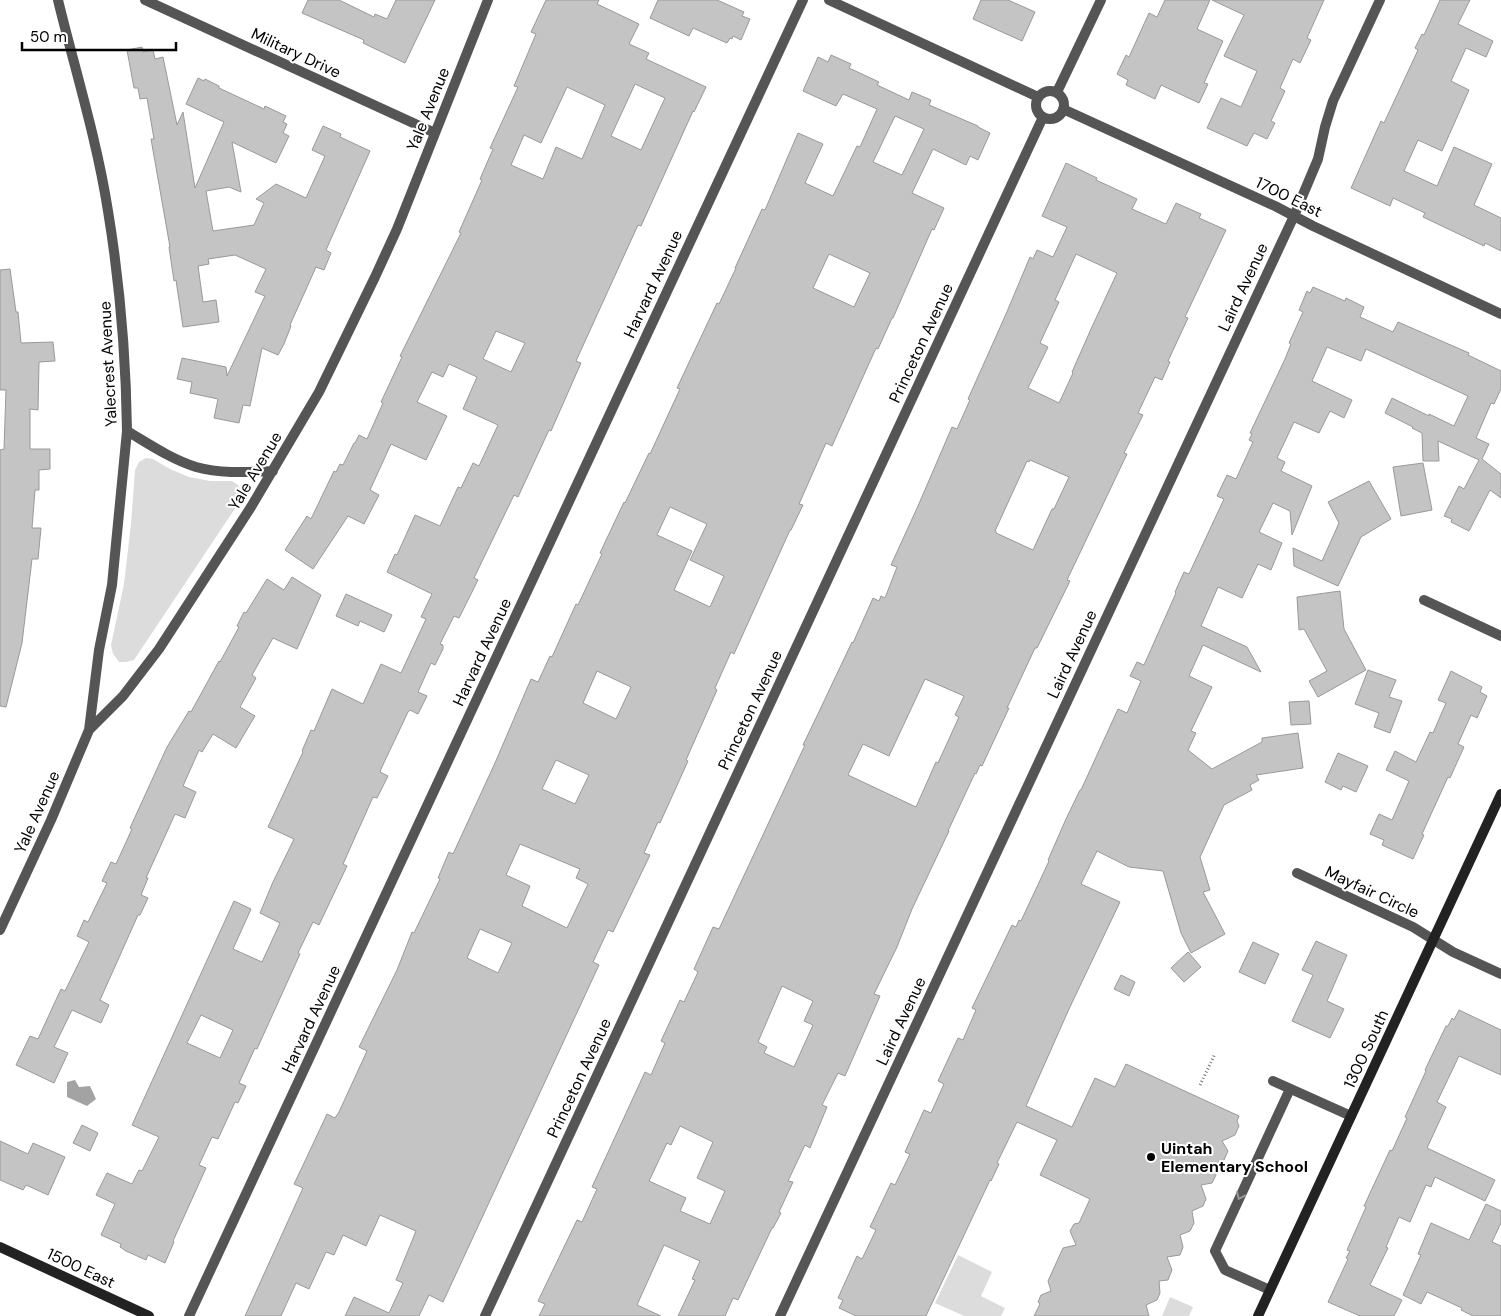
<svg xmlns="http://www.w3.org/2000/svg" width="1501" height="1316" viewBox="0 0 1501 1316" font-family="'DM Sans',sans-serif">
<rect width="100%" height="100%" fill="#fff"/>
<!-- green -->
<path fill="#dcdcdc" d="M146 458 153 459 170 469 189 477 210 481H232L238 485 241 493 240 501 134 660 126 662H119L113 654 111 645 124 584 131 524 135 470 139 462Z
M958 1255 992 1272 981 1296 1005 1308 1001 1316H964L935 1303Z
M1170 1297 1193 1307 1189 1316H1162Z"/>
<!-- water -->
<path fill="#a3a3a3" d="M75 1080 79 1087 90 1086 96 1099 87 1106 67 1097V1082Z"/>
<!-- building -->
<path fill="#c4c4c4" stroke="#999" fill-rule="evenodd" d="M308 0H339L374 17 375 14 387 19 396 0H435L405 63 363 43 364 40 302 13Z
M546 0H599L597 4 639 24 629 44 649 53 646 59 706 87 694 112 693 111 641 226 638 225 576 361 581 363 551 431 549 430 518 497 514 495 474 578 478 580 459 618 454 616 440 644 443 645V649L435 665 431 663 418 692 427 696 418 714 410 710 408 712 381 769 380 772 388 776 377 798 373 797 343 864 347 866 319 925 313 922 298 953 300 954 257 1049 255 1048 239 1083 246 1086 238 1103 235 1102 218 1139 212 1137 199 1165 206 1168 173 1241 174 1242 165 1263 148 1255 146 1260 126 1251 120 1247 121 1244 101 1235 115 1204 96 1195 107 1173 132 1184 139 1170 142 1171 159 1137 132 1125 234 901 251 909 233 949 262 962 280 923 260 913 273 882 294 839 268 827 303 752 302 751 311 730 314 731 332 689 363 704 381 664 401 673 426 619 421 617 432 594 387 572 395 554 397 555 415 515 440 526 458 487 461 488 473 463 479 466 498 425 463 409 477 377 449 364 443 377 432 372 417 402 447 416 426 460 391 444 370 490 379 495 364 524 348 516 313 569 285 550 307 516 311 519 334 471 336 472 340 464 343 465 354 443H355L359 435 367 439 383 403 381 402 402 357 400 356 461 233 459 232 482 180 480 179 493 149 490 148 518 87 514 86 536 34 531 32ZM635 84 665 98 641 150 611 136ZM567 87 605 105 582 159 556 147 543 179 511 165 524 135 541 143ZM496 331 525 343 511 372 483 359ZM201 1015 233 1030 220 1058 187 1043Z
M658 0H717L744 12 742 16 750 19 741 40 733 36 732 39 730 38 727 43 693 28 689 36 650 18Z
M981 0H1008L1035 12 1022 41 973 19Z
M1165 0H1210L1197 29 1223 41 1204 83 1208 84 1199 103 1161 85 1155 99 1126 85 1128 80 1117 74 1126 55 1129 57 1149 13 1157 17Z
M1212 0H1324L1307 38 1311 40 1300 63 1293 59 1280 88 1285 91 1271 121 1275 123 1267 139 1254 133 1247 146 1207 128 1221 98 1241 107 1257 71 1224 56 1244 15Z
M1440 0H1470L1458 24 1493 41 1486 57 1466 48 1451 81 1469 90 1442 151 1418 140 1404 171 1437 186 1454 147 1492 164 1474 205 1501 218V251L1485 243 1484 246 1423 217 1425 213 1393 198 1390 206 1351 188 1381 121 1384 123 1418 50 1415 48 1422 34 1424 35Z
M142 47 143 52 153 50 155 59 163 57 177 125 183 112 195 188 224 122 186 104 198 78 204 81 205 79 219 86V88L264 109 265 106 286 116 283 122 287 124 283 133 289 136 276 163 232 142 241 192 229 187 206 191 213 231 254 225 264 203 256 199 276 184 306 198 325 156 312 150 323 126 341 134 340 137 370 151 326 250 331 253 324 270 316 267 290 325 291 326 284 344 278 355 262 348 250 406 243 405 239 423 214 418 218 399 190 393 192 382 177 379 182 358 226 367 227 376 265 296 255 292 266 269 235 255 208 259 209 264 198 266 203 302 216 300 219 322 183 327 176 280 174 281 169 247H170L151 139H154L147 98 140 99 138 88H134L127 50Z
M831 55 851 64 849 68 879 82 877 85 909 100 912 92 931 100 929 105 978 126V127L990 133 978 160 970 156 966 165 933 149 912 193 944 208 934 230 932 229 893 318H892L878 349 876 348 832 446 826 443 799 504 803 505 791 530H790L734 654 731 652 715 688 717 690 686 760 688 761 660 823 658 822 644 853 650 855 613 932 608 930 593 962 599 965 443 1302 429 1295 419 1316H345L354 1297 389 1313 403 1283 396 1280 416 1231 380 1215 366 1246 343 1235 334 1255 326 1252 309 1289 296 1283 281 1316H245L303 1188 294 1184 305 1161 327 1114 335 1118 339 1112 367 1051 359 1047 397 970 412 932 414 933 440 879 438 878 449 852 453 854 495 763 531 679 538 682 550 656 552 657 576 604 578 605 602 554 600 553 624 502 625 503 649 453 650 454 680 389 677 388 717 303 719 304 736 268H735L762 209 765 210 798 133 823 144 805 183 833 196 857 146 860 147 877 109 843 94 836 106 803 91 818 57 828 62ZM895 116 924 129 902 175 873 162ZM829 254 870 273 854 307 813 288ZM670 507 707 524 690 560 724 576 710 607 674 590 692 551 657 535ZM597 671 631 687 616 719 583 703ZM556 760 589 775 575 804 542 789ZM520 844 580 869 576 878 588 884 567 928 522 906 530 886 506 875ZM480 929 512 943 498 973 467 958Z
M1066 163 1097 178 1096 180 1137 199 1132 209 1166 224 1176 203 1201 214 1199 218 1226 230 1185 317 1188 318 1168 361 1170 362 1162 380 1155 377 1138 413 1143 415 1124 453 1127 454 1067 580 1070 581 1037 648H1035L1007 708H1009L982 766 980 765 976 774 975 773 948 831H949L912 909 897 947 874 994 880 996 845 1076 838 1073 822 1105 827 1107 810 1148 805 1145 788 1181 793 1182 779 1212 781 1213 773 1228H772L738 1300 733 1298 725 1316H678L695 1280 692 1279 700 1261 664 1245 637 1305 661 1316H539L545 1304 538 1301 577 1220 582 1222 597 1189 592 1187 645 1072 651 1075 665 1043 661 1041 680 1000 684 1002 698 972 694 969 713 927 719 929 805 745H803L816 718 852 642 853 643 873 598 879 601 881 596 885 598 897 567 891 565 918 506 952 427 957 429 970 400 968 399 1006 314 1030 257 1033 259 1037 250 1053 257 1067 227 1042 216ZM1076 254 1117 273 1091 329 1072 372 1073 373 1059 403 1028 388 1048 347 1040 343 1059 302 1055 300ZM1030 460 1069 477 1054 509H1052L1033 550 996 533V531H995L1027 461 1029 462ZM925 679 964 696 955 715 959 717 938 763 936 762 916 807 848 775 863 744 889 756ZM782 986 813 1001 804 1021 813 1025 794 1067 764 1053 767 1047 758 1042ZM680 1126 713 1142 697 1178 725 1191 710 1224 680 1211 686 1198 649 1181 667 1143 671 1145Z
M10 269 16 312H18L21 343 53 342 55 361 39 362 38 410 30 409V449H50V469L39 470V490H35L32 528H41L38 559H32L22 643 6 707 0 706V450L4 449 6 390H0V270Z
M1313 287 1345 301 1346 298 1364 307 1360 317 1393 332 1398 322 1469 353 1468 355 1501 371V389L1494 404 1491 403 1476 438 1489 444 1482 459 1501 474V498L1490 490 1469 531 1451 522 1452 519 1444 516 1459 486 1464 489 1479 460 1438 441 1439 461H1423L1422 433 1412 428 1413 427 1385 413 1392 398 1429 416V414L1454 426 1468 396 1366 349 1361 361 1327 347 1312 381 1352 400 1344 418 1330 411 1319 433 1294 422 1277 458 1285 462 1281 471 1312 486 1292 535 1290 511 1273 503 1259 532 1282 543 1271 570 1258 564 1242 598 1218 587 1201 626 1247 647 1261 672 1203 645 1189 676 1212 687 1191 731 1196 733 1188 750 1212 769 1262 742V738L1298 733 1303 768 1256 775 1259 780 1250 785 1252 790 1224 805 1200 857 1210 890 1203 892 1225 934 1191 953 1181 933 1163 871 1129 867 1097 851 1081 884 1120 902 1069 1009 1026 1106 1072 1127 1095 1078 1115 1087 1126 1064 1239 1116 1237 1121 1239 1126 1235 1135 1222 1141 1228 1151 1224 1160 1213 1164 1216 1175 1212 1183 1201 1185 1206 1199 1203 1206 1192 1211 1194 1223 1190 1231 1180 1235 1183 1247 1180 1255 1167 1257 1172 1270 1168 1280 1159 1281 1160 1293 1157 1300 1146 1305 1149 1316H1034L1040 1304 1038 1302 1041 1295 1051 1291 1048 1281 1063 1248 1076 1245 1070 1231 1074 1224 1079 1223 1090 1199 1040 1175 1057 1140 1017 1122 997 1163 999 1164 991 1181 990 1180 926 1316H856L839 1308 843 1300 838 1298 857 1256 862 1259 876 1230 870 1227 891 1183 895 1185 910 1154 905 1152 924 1110 931 1113 944 1084 938 1081 958 1038 963 1040 976 1010 972 1008 1012 925 1016 927 1019 920 1021 921 1049 861 1048 860 1066 819 1080 790H1081L1118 709 1127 713 1141 681 1130 676 1137 662 1144 665 1176 593 1175 592 1184 572 1189 574 1224 499 1217 496 1227 475 1236 479 1253 442 1249 440 1252 434 1250 433 1285 359 1291 344 1289 343 1303 312 1299 310 1307 291 1310 293Z
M1423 463 1432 510 1401 516 1393 467Z
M1369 481 1391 519 1361 537 1338 586 1294 566 1293 548 1322 561 1339 523 1328 502Z
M292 577 321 595 297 649 273 638 252 675 256 678 240 707 255 716 236 748 213 734 202 752 199 750 183 786 196 792 185 818 175 814 146 878H148L141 895 148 898 140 915H138L100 1000 109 1005 101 1023 72 1010 54 1047 68 1053 54 1083 16 1065 30 1036 38 1039 61 989 65 991 89 942 77 936 84 920 88 922 107 883 102 881 111 862 116 864 132 829 130 828 167 747 189 711 191 712 219 661 220 662 239 627 237 626 244 612 246 613 267 579 284 590Z
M1340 591 1344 629 1366 670 1318 697 1309 681 1327 671 1304 629 1299 630 1297 597Z
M346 594 392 615 384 632 360 621 358 626 336 616Z
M1368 670 1396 680 1389 697 1402 701 1390 733 1374 727 1379 713 1355 704Z
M1451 671 1482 687 1480 692 1487 696 1477 718 1471 715 1458 744 1464 747 1450 778 1448 777 1422 834 1424 835 1413 859 1382 845 1384 840 1370 834 1379 814 1392 820 1409 781 1386 770 1395 751 1416 762 1430 732 1433 733 1446 703 1438 700Z
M1309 701 1311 724 1291 725 1289 702Z
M1338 753 1368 766 1356 792 1343 786 1341 790 1325 782Z
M1316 941 1347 955 1327 1001 1344 1009 1330 1038 1292 1021 1313 975 1302 970Z
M1253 942 1279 954 1265 984 1239 972Z
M1188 952 1201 967 1184 982 1171 968Z
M1121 975 1135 982 1129 996 1114 989Z
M1459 1010 1501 1030V1075L1459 1056 1437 1102 1446 1107 1427 1148 1495 1180 1485 1201 1435 1177 1431 1187 1426 1185 1410 1222 1399 1217 1386 1247 1388 1248 1370 1285 1402 1300 1394 1316H1360L1328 1302 1348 1259 1346 1258 1350 1251 1347 1250 1366 1207 1364 1206 1390 1150 1392 1151 1407 1118 1405 1117 1426 1071 1425 1070 1446 1026H1448L1452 1018 1454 1020Z
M82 1125 98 1133 90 1151 73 1143Z
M0 1141 28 1154 33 1143 65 1157 48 1195 26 1185 23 1190 0 1180Z
M1486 1204 1501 1211V1223L1492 1242 1501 1246V1316H1473L1461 1310 1462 1308 1427 1292 1421 1304 1403 1295 1421 1255 1418 1254 1431 1223 1469 1240Z"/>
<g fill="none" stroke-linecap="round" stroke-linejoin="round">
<!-- path -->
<path stroke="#777" stroke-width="3" stroke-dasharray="1 2.5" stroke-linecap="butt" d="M1200 1085 1215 1054"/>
<!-- lane -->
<path stroke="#555" stroke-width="10" d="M1273 1081 1351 1116
M1270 1290 1225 1270 1215 1251 1290 1089"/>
<!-- street -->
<path stroke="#555" stroke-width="10" d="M58 0C75 70 97 140 108 211 120 284 126 358 127 431L112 585 99 650 89 730
M145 0 435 133
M829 0 1038 97
M1036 105a14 14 0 1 1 28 0a14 14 0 1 1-28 0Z
M1057 92 1101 0
M1063 109 1275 206 1313 226 1501 314
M127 431C149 444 171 459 196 467 221 474 248 472 273 471
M1424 600 1501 636
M1297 873 1413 927 1453 952 1501 974
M0 930 51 820 89 730 123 696 159 649 251 507 319 392 375 277 397 229 488 0
M189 1316 803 0
M485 1316 1043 117
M780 1316 1294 216 1318 159 1325 127 1333 101 1380 0"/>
<!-- secondary -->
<path stroke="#222" stroke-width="10" d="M0 1247 149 1316
M1258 1316 1501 794"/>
</g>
<!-- one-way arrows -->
<defs><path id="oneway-chevron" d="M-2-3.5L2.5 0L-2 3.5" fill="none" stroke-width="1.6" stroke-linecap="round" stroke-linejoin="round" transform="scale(1.25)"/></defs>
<use stroke="#999" href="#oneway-chevron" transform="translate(1240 1196) rotate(115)"/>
<!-- markers -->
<circle fill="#000" stroke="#fff" stroke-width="2" cx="1151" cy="1157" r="5"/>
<g text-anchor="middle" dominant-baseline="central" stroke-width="4" stroke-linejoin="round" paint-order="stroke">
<!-- street labels -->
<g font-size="16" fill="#000" stroke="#fff">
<text transform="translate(296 53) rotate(25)">Military Drive</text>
<text transform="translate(428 109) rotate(-68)">Yale Avenue</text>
<text transform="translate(1289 197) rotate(26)">1700 East</text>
<text transform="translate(653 284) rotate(-65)">Harvard Avenue</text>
<text transform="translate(1243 287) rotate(-65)">Laird Avenue</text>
<text transform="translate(921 343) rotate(-65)">Princeton Avenue</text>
<text transform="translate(108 364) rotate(-93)">Yalecrest Avenue</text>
<text transform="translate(255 471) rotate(-59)">Yale Avenue</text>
<text transform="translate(482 652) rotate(-65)">Harvard Avenue</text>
<text transform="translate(1072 654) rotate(-65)">Laird Avenue</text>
<text transform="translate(750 710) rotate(-65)">Princeton Avenue</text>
<text transform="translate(37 812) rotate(-66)">Yale Avenue</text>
<text transform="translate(1372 892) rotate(25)">Mayfair Circle</text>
<text transform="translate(311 1019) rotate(-65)">Harvard Avenue</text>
<text transform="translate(901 1021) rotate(-65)">Laird Avenue</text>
<text transform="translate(1366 1049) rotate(-65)">1300 South</text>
<text transform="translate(579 1078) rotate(-65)">Princeton Avenue</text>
<text transform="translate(81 1268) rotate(25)">1500 East</text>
</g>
<!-- poi labels -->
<g font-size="16" font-weight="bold" fill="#000" stroke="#fff" text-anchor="start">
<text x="1161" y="1148">Uintah<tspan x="1161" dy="18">Elementary School</tspan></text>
</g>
</g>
<!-- scale -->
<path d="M22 42v8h154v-8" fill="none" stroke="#000000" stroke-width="2.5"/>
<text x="30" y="42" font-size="15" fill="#000000" stroke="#ffffff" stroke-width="4" paint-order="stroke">50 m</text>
</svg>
